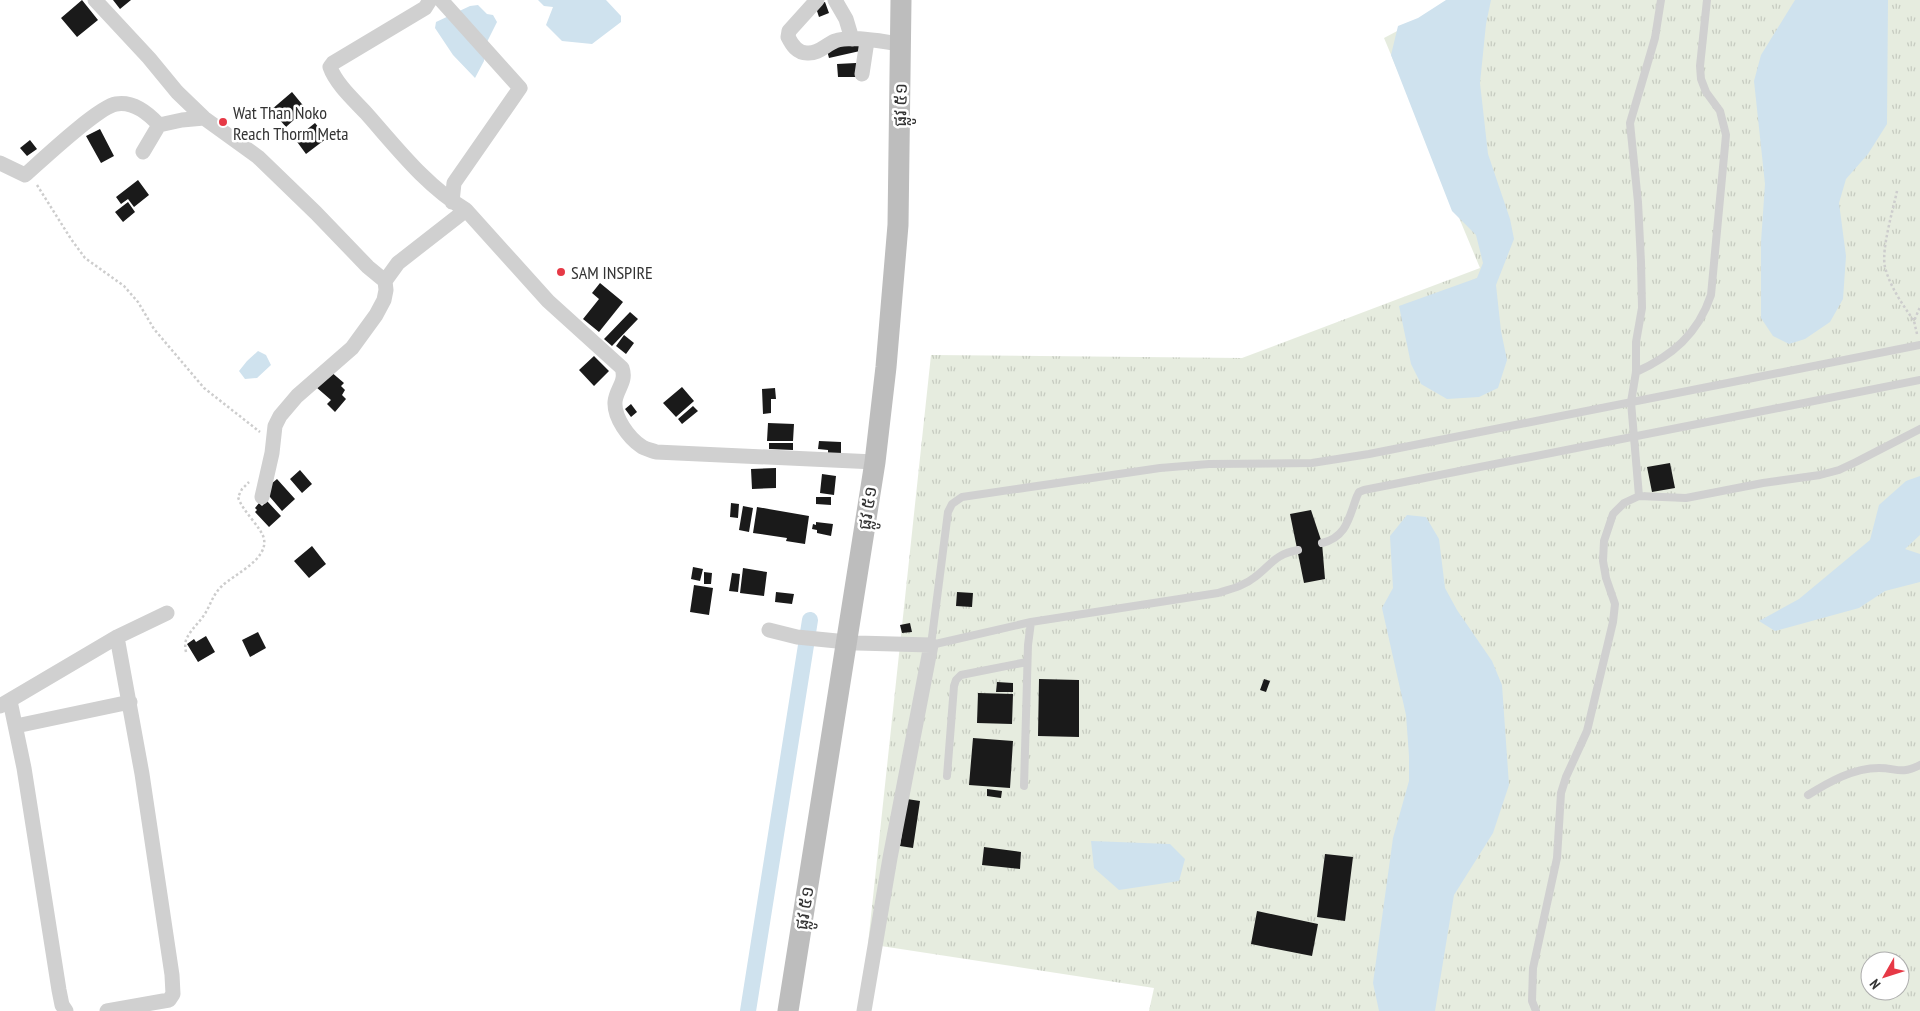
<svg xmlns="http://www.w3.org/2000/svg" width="1920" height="1011" viewBox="0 0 1920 1011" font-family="'PT Sans Narrow','Noto Sans Khmer',sans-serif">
<defs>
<pattern id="grass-tufts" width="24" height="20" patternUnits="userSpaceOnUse" patternTransform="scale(1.25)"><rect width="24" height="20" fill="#e6ecdf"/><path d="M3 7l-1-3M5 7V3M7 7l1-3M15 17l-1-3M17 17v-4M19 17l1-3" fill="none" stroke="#c6cbc0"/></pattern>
</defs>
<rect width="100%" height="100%" fill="#fff"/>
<!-- grass -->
<path fill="url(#grass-tufts)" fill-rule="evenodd" d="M1456 0H1920V1011H1149L1154 988 868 944 931 355 1242 358 1480 268 1384 38ZM1870 961H1900V991H1870Z"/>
<!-- water -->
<path fill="#cfe2ee" d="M538 0H606L621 16V22L592 44 562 41 546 25 553 7 544 6Z
M1446 0H1491L1486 24 1480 83 1488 154 1510 219 1514 239 1496 285 1501 331 1507 360 1498 388 1479 397 1447 399 1421 384 1411 364 1399 306 1477 278 1483 263 1476 235 1452 211 1391 55 1398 26 1418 18Z
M1795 0H1888L1887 124 1868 154 1846 179 1839 203 1846 256 1843 299 1830 322 1805 339 1789 344 1773 336 1761 318V242L1765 184 1754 81 1761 55Z
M478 5 487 14 493 15 497 22 484 48V61L475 78 453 55 435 28 436 22 470 6Z
M258 351 266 355 271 365 257 378 245 379 239 371 247 361Z
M1920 476V535L1905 549 1920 554V582L1885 591 1859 608 1775 631 1759 621 1799 599 1870 540 1879 505 1906 481Z
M1407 515 1426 517 1439 539 1445 588 1457 610 1492 661 1502 685 1509 785 1493 833 1454 895 1435 1011H1379L1373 983 1393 838 1409 781V756L1406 715 1382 608 1393 588 1390 536Z
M1091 841 1170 844 1185 859 1179 881 1119 890 1094 868Z"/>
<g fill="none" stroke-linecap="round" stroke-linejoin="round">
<!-- canal -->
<path stroke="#cfe2ee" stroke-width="16" d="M748 1011 810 620"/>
</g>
<!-- building -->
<path fill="#1a1a1a" d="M82 0 98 20 77 37 61 18Z
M113 0H131L120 9Z
M825 2 829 13 819 17 815 5Z
M858 42 860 51 829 58 826 47Z
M856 63V77H838L837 64Z
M292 92 306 109 286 127 271 110Z
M315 123 327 138 306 154 295 139Z
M100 129 114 156 101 163 86 136Z
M30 140 37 149 27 156 20 148Z
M138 180 149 195 134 207 128 199 121 204 116 197Z
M128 202 135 212 123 222 115 212Z
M600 283 623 302 599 332 583 319 599 299 592 293Z
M630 312 638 319 612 346 604 339Z
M624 335 634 343 626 354 616 346Z
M594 356 609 371 594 386 579 370Z
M330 371 344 383 341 386 345 390 342 395 346 399 335 412 327 404 331 400 316 387Z
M682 387 694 401 676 417 663 403Z
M775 388 776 399H771V413L763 414 762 389Z
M631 404 637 412 631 417 625 409Z
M693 406 698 411 682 424 678 419Z
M768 423 794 424 793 441H767Z
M819 441 841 442V454H828V450L818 449Z
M769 443H793V450L769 449Z
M1670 463 1675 488 1652 492 1647 467Z
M776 468V488L752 489 751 469Z
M300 470 312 484 302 493 290 479Z
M822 474 836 476 834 495 820 493Z
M277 479 295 499 282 511 264 490Z
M816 497H831V505L816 504Z
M267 501 281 516 269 527 255 512 257 510 255 508 259 503 262 506Z
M731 503 739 504 738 518 730 517Z
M743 506 753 508 749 532 739 530Z
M757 507 809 516 805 544 786 541 787 538 753 533Z
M1311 510 1322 543 1325 579 1304 583 1290 514Z
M816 522 833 524 831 536 817 533V530L812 529 813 524 816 525Z
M312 546 326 564 309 578 294 561Z
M693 567 703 569 700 581 691 579Z
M743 568 767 572 764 596 740 593Z
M704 572 712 573 711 584H704Z
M732 573 740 574 738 592 729 591Z
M694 585 713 588 709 615 690 612Z
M776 592 794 594 792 604 775 602Z
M957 592 973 593 972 607 956 606Z
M910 623 912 632 902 633 900 625Z
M258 632 266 648 250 657 242 640Z
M206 636 215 652 198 662 187 644 194 639 196 642Z
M1039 679 1079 680V737L1038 736Z
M1264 679 1270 681 1266 692 1260 690Z
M997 682 1013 683V692H996Z
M978 693 1013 694 1012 724 977 723Z
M973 738 1013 741 1010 788 969 785Z
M987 789 1002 791 1001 798 987 796Z
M907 799 920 801 913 848 900 846Z
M984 847 1021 852 1020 869 982 865Z
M1325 854 1353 857 1345 921 1317 917Z
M1257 911 1318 924 1312 956 1251 944Z"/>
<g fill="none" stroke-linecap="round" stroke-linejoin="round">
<!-- path -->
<path stroke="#cdcdcd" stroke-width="2.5" stroke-dasharray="2.5 2.5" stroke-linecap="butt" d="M37 185 71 239 85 258 124 286 138 302 154 329 204 388 260 432
M1897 191C1893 210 1881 250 1885 267 1890 287 1903 305 1914 321
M1917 334 1914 321 1920 307
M186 652C185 648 185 644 186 640 190 630 201 621 206 612 211 603 214 593 222 586 233 575 268 560 264 539 262 528 242 511 238 497L242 489 249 482"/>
<!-- lane -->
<path stroke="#d0d0d0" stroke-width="8" d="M1636 372C1672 356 1698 334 1711 295L1726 135 1720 111 1706 92 1701 79 1700 66 1707 0
M1639 496 1631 402 1636 372V342L1642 308 1641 262 1638 202 1630 123 1655 38 1661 0
M1322 543C1347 537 1349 517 1357 496L1359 492 1364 490 1920 380
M1298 550C1275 554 1271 565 1255 577 1244 586 1231 589 1218 593L1031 622 931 645 948 512 952 504 962 497 1160 468 1209 464 1312 463 1369 454 1920 345
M947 776 954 686 956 680 961 675 1027 662
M1024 786 1028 645 1031 622
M1808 795C1829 782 1853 768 1879 768 1897 768 1900 775 1920 765
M1536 1011 1532 1001 1533 968 1557 858 1561 793 1566 777 1587 731 1613 622 1615 604 1606 578 1603 561 1604 541 1613 514 1624 503 1639 496 1686 498 1763 483 1820 475 1839 470 1856 462 1920 429"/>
<!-- street -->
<path stroke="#d0d0d0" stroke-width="15" d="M95 0 149 58 177 92 204 118 258 157 316 213 368 267 385 281
M430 0 425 8 333 63 330 67C336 84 354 100 366 113 397 148 426 186 466 210
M441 0 520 88 454 183 452 202
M817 0 789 31 788 37C792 45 797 53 807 53 819 54 825 45 835 41 852 35 883 42 901 44
M835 0 846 19 852 39
M862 74 867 41
M143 152 159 125 182 120 204 118
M0 163 25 175C42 160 98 107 116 104 133 101 149 114 159 125
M262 497 272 453 275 426 280 416 297 396 352 348 376 315 384 300 386 290 385 281 398 263 466 210 548 301 622 368C627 382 616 389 615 402 614 418 629 438 641 446 645 449 651 450 656 452L875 462
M769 630 797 637 857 643 931 645 890 858 864 1011
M10 701 24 768 59 990 62 1005 66 1011
M0 706 117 637 167 613
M16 726 130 702
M107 1011 169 1000 173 994 172 975 142 774 117 637"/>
<!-- secondary -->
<path stroke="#bdbdbd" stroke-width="21" d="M788 1011 875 462 886 367 898 225 901 0"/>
</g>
<!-- markers -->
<g fill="#e63946" stroke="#fff" stroke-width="2">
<circle cx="223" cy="122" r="5"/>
<circle cx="561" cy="272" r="5"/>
</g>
<g text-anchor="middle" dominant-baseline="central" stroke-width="5" stroke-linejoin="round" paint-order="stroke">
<!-- street labels -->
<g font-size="18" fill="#333" stroke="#fff">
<text transform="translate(900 105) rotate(-89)">ផ្លូវ ៥១</text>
<text transform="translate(867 508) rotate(-81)">ផ្លូវ ៥១</text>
<text transform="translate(804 908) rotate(-81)">ផ្លូវ ៥១</text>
</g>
<!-- poi labels -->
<g font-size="18" fill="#333" stroke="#fff" text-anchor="start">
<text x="233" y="112">Wat Than Noko<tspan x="233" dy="21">Reach Thorm Meta</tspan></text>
<text x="571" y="272">SAM INSPIRE</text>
</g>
</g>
<!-- north arrow -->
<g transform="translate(1885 976) rotate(231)"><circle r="24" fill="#ffffff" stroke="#adadad"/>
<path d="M0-4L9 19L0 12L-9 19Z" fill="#e63946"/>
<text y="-8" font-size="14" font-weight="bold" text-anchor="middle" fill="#333333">N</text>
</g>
</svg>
